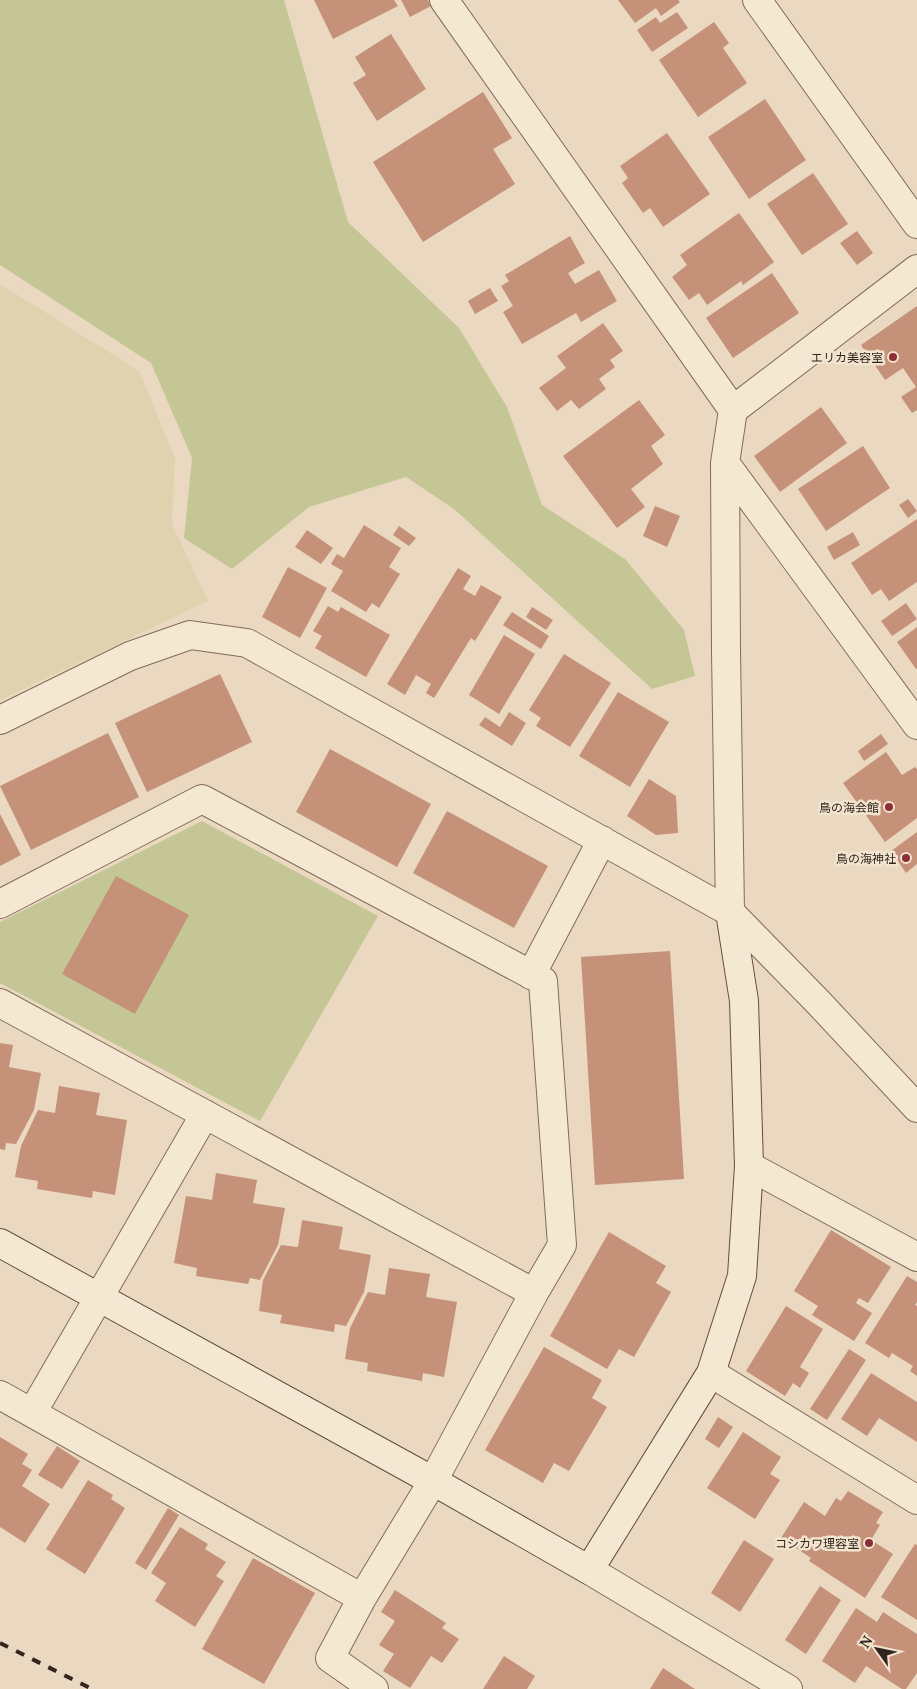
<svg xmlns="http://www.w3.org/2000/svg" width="917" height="1689" viewBox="0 0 917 1689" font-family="'Noto Serif','Noto Sans JP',serif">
<rect width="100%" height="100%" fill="#ead9c0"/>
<!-- farmland -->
<path fill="#dfd2ae" d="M0 284 139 371 175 458 172 524 208 601 0 700Z"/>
<!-- green -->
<path fill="#c5c695" d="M0 0H284L348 222 459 328 507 407 542 505 625 559 684 630 695 676 652 689 454 509 406 477 309 507 232 569 184 538 192 458 151 363 0 265Z
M202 821 378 916 260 1121 0 983V922Z"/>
<!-- building -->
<path fill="#c59179" d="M314 0H394L398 6 333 39Z
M401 0H428L431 6 410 17Z
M618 0H678L680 2 661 16 656 8 635 23Z
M677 12 688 28 652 52 637 30 656 17 660 23Z
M714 22 729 43 723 48 747 83 698 117 659 60Z
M391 34 426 89 377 121 353 83 366 75 355 57Z
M483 92 512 138 493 149 515 184 423 242 373 162Z
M765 99 806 160 749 199 708 137Z
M667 133 710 194 663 227 650 208 643 213 622 183 628 178 620 166Z
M813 173 848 224 802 255 767 204Z
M739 213 774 262 743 285 741 281 707 305 699 293 689 300 672 277 687 265 680 255Z
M857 231 873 253 857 265 840 243Z
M570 236 585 263 568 273 575 284 599 270 617 301 581 322 576 313 522 344 503 312 513 306 501 286 509 281 505 275Z
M772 273 799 313 733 358 706 318Z
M490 288 498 301 475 314 468 301Z
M917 306V410L912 413 901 397 916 387 903 368 885 380 861 345Z
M603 323 623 351 610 360 615 367 599 379 606 389 579 409 571 400 557 411 539 388 566 368 557 356Z
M639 400 665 435 651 446 663 464 631 489 645 507 617 528 563 456Z
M821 407 847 443 780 492 754 456Z
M863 446 890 488 826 531 798 489Z
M908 499 917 511 908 518 899 505Z
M655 506 680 516 667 547 643 536Z
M917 519V582L889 601 881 589 872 595 851 563Z
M364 525 401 548 389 567 400 574 379 608 372 603 366 612 331 591 343 571 331 564 337 554 344 558Z
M399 526 416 538 409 546 393 535Z
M307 530 333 548 321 564 295 547Z
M853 532 860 545 834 560 827 547Z
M288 567 327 588 300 638 262 617Z
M458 568 471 576 463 589 475 596 481 585 502 597 475 641 471 638 434 698 426 693 431 684 416 675 405 695 387 684Z
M906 603 917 619 892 636 881 621Z
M328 606 338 612 341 607 390 635 366 677 315 648 322 636 313 631Z
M532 607 553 620 546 630 526 617Z
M512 612 549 636 541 649 503 625Z
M917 627V668L916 669 897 642Z
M504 635 535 654 499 714 469 695Z
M564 654 611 683 570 747 536 726 541 718 529 710Z
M220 674 252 742 147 792 115 723Z
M618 692 669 722 630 787 579 756Z
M509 712 526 723 512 746 479 725 485 717 500 727Z
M108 733 139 797 31 850 0 786Z
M881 734 888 744 864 761 858 751Z
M330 749 431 804 397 867 296 812Z
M886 752 902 775 915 767 917 769V818L885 842 843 783Z
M649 779 676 796 678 833 656 835 627 816Z
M447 811 548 866 514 928 413 873Z
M0 814 21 855 0 866Z
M917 832V864L906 873 891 851Z
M116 876 189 915 135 1014 62 974Z
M670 951 684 1179 595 1185 581 957Z
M0 1043 13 1045 9 1067 41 1073 34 1110 16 1144 6 1143 5 1150 0 1149Z
M59 1086 100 1093 96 1115 127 1120 115 1195 93 1191 92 1198 37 1189 38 1181 15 1177 21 1146 38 1110 55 1113Z
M216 1173 257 1180 253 1203 285 1208 278 1245 260 1280 250 1278 248 1284 196 1276 197 1268 174 1263 186 1196 212 1200Z
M302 1220 343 1227 339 1249 371 1255 364 1292 346 1326 335 1324 334 1332 280 1323 282 1315 259 1311 263 1280 281 1245 298 1247Z
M831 1230 891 1267 868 1303 859 1298 856 1303 872 1313 854 1341 812 1315 818 1306 794 1291Z
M609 1232 666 1266 656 1283 671 1292 634 1357 619 1349 607 1369 550 1336Z
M389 1268 430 1274 426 1297 457 1302 444 1377 423 1373 422 1381 367 1371 368 1363 345 1359 350 1328 368 1292 385 1295Z
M907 1276 917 1282V1302L915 1305 917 1306V1376L910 1371 913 1366 892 1353 889 1358 865 1343Z
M786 1306 823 1329 800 1367 809 1373 800 1388 793 1383 785 1396 746 1371Z
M544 1347 602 1380 592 1398 607 1407 569 1471 554 1463 543 1483 485 1450Z
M849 1349 866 1360 827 1420 810 1409Z
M871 1373 917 1402V1442L879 1418 867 1436 841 1419Z
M718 1417 733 1427 719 1448 705 1439Z
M743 1432 781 1457 770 1474 780 1480 755 1519 707 1488Z
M0 1437 28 1454 22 1464 32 1470 22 1486 50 1504 25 1543 0 1527Z
M57 1446 80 1461 62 1489 38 1475Z
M88 1480 113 1495 111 1499 125 1508 85 1574 46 1549Z
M848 1491 883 1512 876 1523 880 1525 871 1540 893 1554 865 1598 809 1561 811 1558 781 1538 804 1502 825 1516 836 1498 841 1501Z
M168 1508 179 1515 146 1570 135 1563Z
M180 1527 208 1544 205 1549 226 1562 216 1576 224 1581 195 1627 155 1601 166 1583 151 1573Z
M744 1540 774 1559 740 1612 711 1593Z
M915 1544 917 1545V1620L881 1597Z
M253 1558 315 1593 264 1684 202 1649Z
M820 1586 841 1600 806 1654 785 1640Z
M395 1590 446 1623 442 1628 459 1639 442 1663 431 1656 410 1688 383 1671 394 1654 379 1645 395 1621 381 1612Z
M856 1608 877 1622 883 1612 917 1634V1673L906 1689H902L866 1666 855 1683 822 1661Z
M504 1656 535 1676 527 1689H483Z
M663 1668 695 1689H650Z"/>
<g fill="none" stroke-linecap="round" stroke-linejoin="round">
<defs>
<path id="street" d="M444 0 733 410
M757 0 917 224
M725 463 917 725
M0 720 130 656 190 635 247 643 730 912 818 1002 917 1108
M0 904 202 799 543 981 562 1245 534 1293 433 1481 362 1598 330 1658 374 1689
M730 912 726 651 725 463 733 410 917 269
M531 975 602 840
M0 1003 534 1293
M749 1166 917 1257
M711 1373 917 1500
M0 1395 362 1598
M32 1413 205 1114
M589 1570 788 1689"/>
<path id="secondary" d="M0 1243 433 1481 589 1570 711 1373 742 1276 749 1166 744 1001 730 912"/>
</defs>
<!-- street casing -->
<use href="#street" stroke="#816b59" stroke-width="30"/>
<!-- secondary casing -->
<use href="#secondary" stroke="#634c3d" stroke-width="30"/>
<!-- street -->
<use href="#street" stroke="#f5e8d2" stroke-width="28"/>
<!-- secondary -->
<use href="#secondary" stroke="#f5e8d2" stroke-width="28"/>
<!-- rail -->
<path stroke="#32251d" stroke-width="4" stroke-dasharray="9 9" stroke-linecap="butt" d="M0 1643 92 1689"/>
</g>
<!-- markers -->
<g fill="#8b2e38" stroke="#f2e4cf" stroke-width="2">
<circle cx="893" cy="357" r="5"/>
<circle cx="889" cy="807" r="5"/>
<circle cx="906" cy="858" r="5"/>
<circle cx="869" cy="1543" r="5"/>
</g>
<g text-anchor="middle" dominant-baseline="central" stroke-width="5" stroke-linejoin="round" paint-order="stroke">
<!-- poi labels -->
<g font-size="12" fill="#32251d" stroke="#f2e4cf" text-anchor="end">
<text x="883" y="357">エリカ美容室</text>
<text x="879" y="807">鳥の海会館</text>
<text x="896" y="858">鳥の海神社</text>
<text x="859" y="1543">コシカワ理容室</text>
</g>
</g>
<!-- north arrow -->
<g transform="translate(877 1649) rotate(303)" stroke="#f2e4cf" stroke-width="4" paint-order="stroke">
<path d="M0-4L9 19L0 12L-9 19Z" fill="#32251d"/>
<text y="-8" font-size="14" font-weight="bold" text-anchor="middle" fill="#32251d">N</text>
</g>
</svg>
